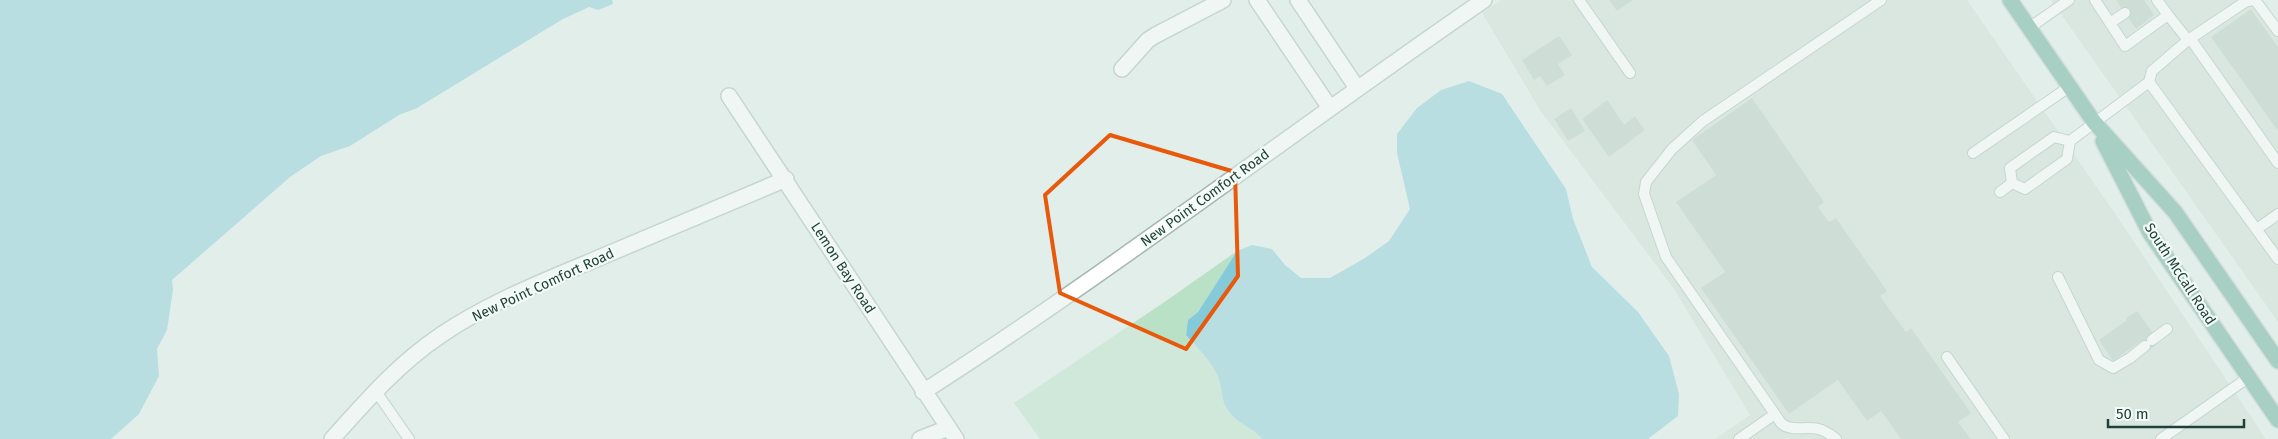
<svg xmlns="http://www.w3.org/2000/svg" width="2278" height="439" viewBox="0 0 2278 439" font-family="'Fira Sans',sans-serif">
<rect width="100%" height="100%" fill="#e2eee9"/>
<!-- built -->
<path fill="#d0ded8" d="M1501 0H1967L2112 209 2266 439H1715L1750 415 1674 289 1540 110 1482 13Z
M2051 0H2263L2278 21V322Z"/>
<!-- green -->
<path fill="#b9e1c5" d="M1237 251 1198 312 1188 320 1186 335C1198 349 1215 364 1220 383 1223 396 1221 402 1232 415 1240 425 1254 428 1262 439H1040L1014 403 1163 303Z"/>
<!-- water -->
<path fill="#85cad9" d="M0 0H612L613 4 598 10 589 7 563 19 417 108 399 115 350 146 321 156 290 177 172 280 173 290 167 330 157 349 159 376 139 414 111 439H0Z
M1469 81 1502 94 1566 189 1573 219 1592 267 1638 312 1669 356 1679 394 1678 416 1648 439H1262C1254 428 1240 425 1232 415 1221 402 1223 397 1220 383 1215 364 1198 349 1186 335L1188 320 1198 312 1237 251 1252 245 1272 249 1285 265 1301 278H1330L1365 258 1389 241 1410 209 1397 153V134L1417 108 1441 90Z"/>
<!-- building -->
<path fill="#b7c9c2" d="M1609 0H1633L1617 11Z
M2116 0H2144L2154 15 2136 29Z
M2251 9 2278 47V131L2211 37Z
M1559 36 1572 55 1558 64 1565 75 1547 86 1540 76 1534 80 1522 60Z
M1752 98 1824 202 1818 207 1829 222 1836 218 1887 291 1880 296 1906 332 1911 328 1971 413 1958 422 1971 439H1901L1881 411 1867 421 1838 380 1789 414 1701 288 1725 272 1676 202 1716 175 1692 140Z
M1607 100 1624 125 1635 116 1645 130 1609 157 1582 119Z
M1571 108 1585 131 1568 141 1554 119Z
M2137 311 2153 333 2149 335 2156 345 2148 351 2141 341 2113 361 2099 340 2127 320 2126 318Z"/>
<g fill="none" stroke-linecap="round" stroke-linejoin="round">
<defs>
<path id="lane" d="M1579 0 1630 73
M2095 0 2125 46 2168 15 2157 0
M2255 0 2278 31
M2168 15 2188 40 2245 2 2253 0
M2110 23 2125 13
M2029 28 2069 0
M2149 82 2278 259
M1973 153 2069 87
M2012 183 2025 189 2067 159 2070 141 2149 82 2152 71 2188 40 2192 41 2278 163
M2012 183 2010 168 2054 137 2070 141
M2000 192 2012 183
M2257 229 2278 214
M2058 277 2099 360 2113 368 2130 358 2145 346
M2152 340 2167 329
M1947 357 2004 439
M375 390 409 439
M1739 439 1775 414
M1836 439C1831 435 1824 430 1818 429 1806 426 1790 432 1781 423L1666 257 1644 194 1646 182 1672 149 1703 121 1881 0
M2161 439 2249 377"/>
<path id="street" d="M1257 0 1330 108
M1298 0 1357 88
M1122 69 1148 40 1156 35 1223 0
M729 96 956 439
M923 392C1115 269 1296 129 1484 0
M332 439C366 401 398 364 441 335 488 303 542 282 594 260 658 233 722 206 786 179
M920 439 948 428"/>
<path id="primary" d="M2010 0 2094 122 2175 212 2278 361
M2103 141 2150 233 2278 420"/>
</defs>
<!-- lane casing -->
<use href="#lane" stroke="#a4b7b1" stroke-width="12"/>
<!-- street casing -->
<use href="#street" stroke="#a4b7b1" stroke-width="18"/>
<!-- primary casing -->
<use href="#primary" stroke="#c1cac8" stroke-width="18"/>
<!-- lane -->
<use href="#lane" stroke="#fff" stroke-width="10"/>
<!-- street -->
<use href="#street" stroke="#fff" stroke-width="15"/>
<!-- primary -->
<use href="#primary" stroke="#62a898" stroke-width="15"/>
</g>
<!-- marked area -->
<path d="M0 0H2278V439H0ZM1110 135 1235 172 1238 276 1186 349 1060 293 1045 195Z" fill="#e2eee9" fill-opacity=".55" fill-rule="evenodd"/>
<path fill="none" stroke="#e8590c" stroke-width="4" stroke-linejoin="round" d="M1110 135 1235 172 1238 276 1186 349 1060 293 1045 195Z"/>
<g text-anchor="middle" dominant-baseline="central" stroke-width="4.5" stroke-linejoin="round" paint-order="stroke">
<!-- street labels -->
<g font-size="14" fill="#204139" stroke="#f3faf7">
<text transform="translate(1205 198) rotate(-36)">New Point Comfort Road</text>
<text transform="translate(843 268) rotate(57)">Lemon Bay Road</text>
<text transform="translate(2180 274) rotate(57)">South McCall Road</text>
<text transform="translate(543 285) rotate(-25)">New Point Comfort Road</text>
</g>
</g>
<!-- scale -->
<path d="M2108 419v8h136v-8" fill="none" stroke="#204139" stroke-width="2.5"/>
<text x="2116" y="419" font-size="15" fill="#204139" stroke="#f3faf7" stroke-width="4" paint-order="stroke">50 m</text>
</svg>
